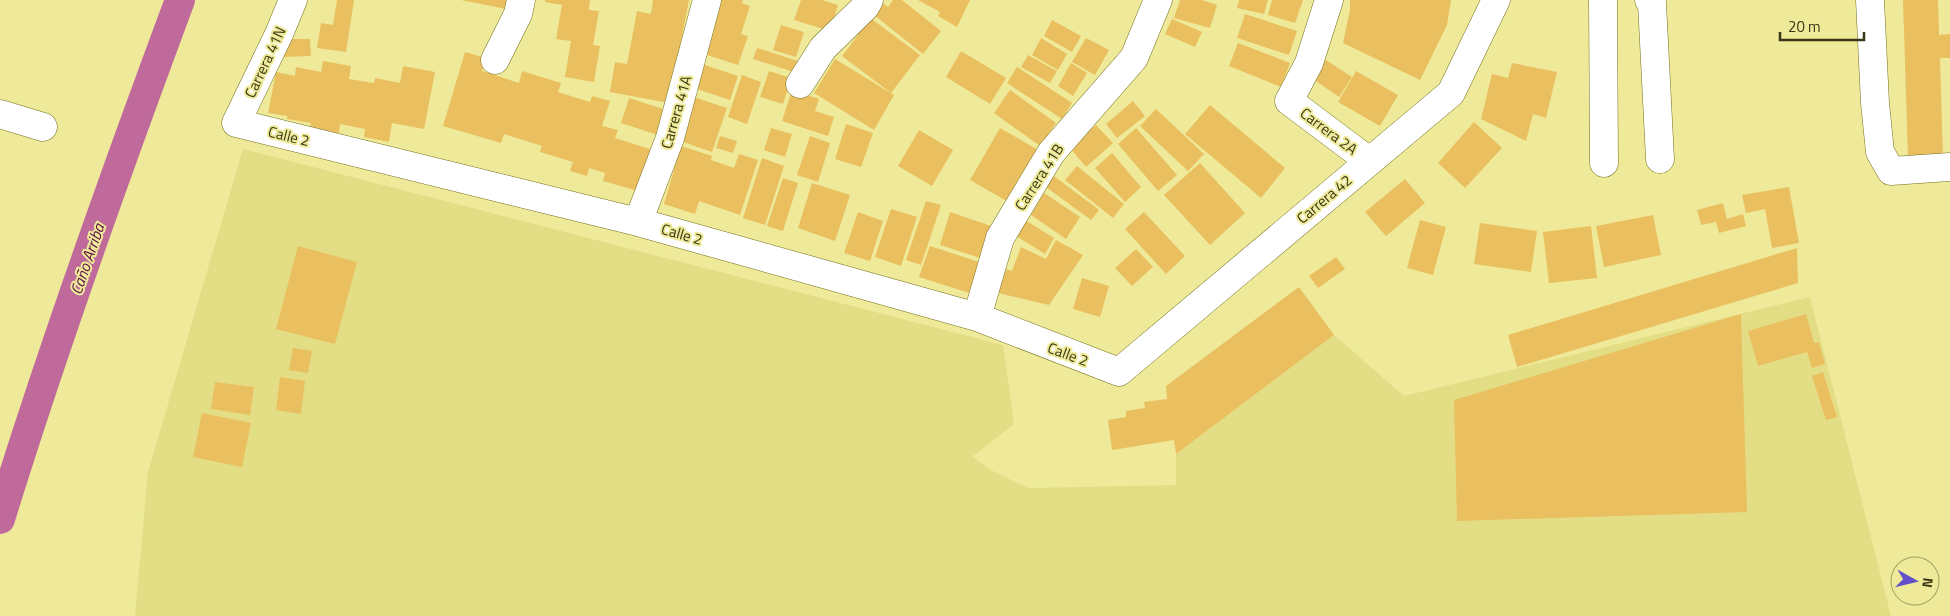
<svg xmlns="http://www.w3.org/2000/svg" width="1950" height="616" viewBox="0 0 1950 616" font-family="'Titillium Web',sans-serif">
<rect width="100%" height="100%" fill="#eeea9a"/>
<!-- built -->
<path fill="#e3de85" d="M243 149 1003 345 1014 424 972 457 991 470 1028 488 1176 485V454L1334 335 1404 396 1810 297 1891 616H135L148 472Z"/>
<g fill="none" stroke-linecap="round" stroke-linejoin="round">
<!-- canal -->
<path stroke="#c06a9c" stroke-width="30" d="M0 519C54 344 116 172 180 0"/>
</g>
<!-- building -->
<path fill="#eabf5f" d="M337 0H354L346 52 317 48 321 23 333 25Z
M461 0H507L506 9Z
M545 0H590L589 10 599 11 593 45 600 46 594 82 565 77 571 41 556 39 562 5 545 2Z
M653 0H689L669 103 610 92 615 62 627 64 637 11 651 14Z
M719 0H743L742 3 750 6 741 34 748 36 738 65 701 53Z
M801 0H822L838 5 830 31 794 20Z
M893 0H902L941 31 923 54 874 15 883 3 888 7Z
M918 0H970L957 27 938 16 940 12Z
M1180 0H1202L1217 5 1210 28 1174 18Z
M1239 0H1268L1264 14 1237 8Z
M1272 0H1303L1295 23 1268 15Z
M1350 0H1451L1447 25 1420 80 1343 43 1350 10Z
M1903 0H1938L1939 35 1950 34V58H1940L1943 157 1908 158Z
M865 14 920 55 891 93 842 56 858 35 853 31Z
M1245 14 1297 31 1289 55 1237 38Z
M1172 19 1202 32 1195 47 1165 34Z
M1052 20 1081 36 1072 52 1044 36Z
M781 25 804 32 796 57 773 50Z
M1041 38 1067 54 1058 70 1032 55Z
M1086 38 1109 50 1095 75 1072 62Z
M284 39H310L311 56 284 57Z
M1238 43 1290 63 1281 87 1229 66Z
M757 48 801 62 797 73 753 59Z
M961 51 1006 78 990 104 946 77Z
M465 52 486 58 482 71 519 83 522 71 561 83 558 92 590 102 592 96 610 101 602 126 618 130 615 138 650 149 638 191 603 181 605 173 589 168 587 176 570 171 573 162 540 152 542 146 504 134 501 143 443 126Z
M1028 55 1057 71 1050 83 1021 67Z
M835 59 894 95 874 130 814 93Z
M1326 60 1352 77 1339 97 1313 79Z
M323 61 351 66 349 79 374 83 375 78 400 83 403 66 435 72 424 129 392 123 389 142 364 137 365 129 340 124 339 133 310 128 311 123 287 119V116L268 113 276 72 295 76 296 67 321 72Z
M696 62 738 76 730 100 688 86Z
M1071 63 1087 73 1073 96 1058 86Z
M1512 63 1557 72 1546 118 1533 114 1526 141 1481 119 1492 74 1508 78Z
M1017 67 1072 103 1062 119 1007 83Z
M769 71 791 78 783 104 760 97Z
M1356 71 1398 95 1380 126 1338 102Z
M742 75 761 82 747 124 728 117Z
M792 90 819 99 815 111 834 117 828 136 782 121Z
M1010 90 1056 123 1040 146 994 113Z
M694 97 727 108 712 152 680 141Z
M629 98 669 111 661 136 621 123Z
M1133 101 1145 116 1117 138 1106 124Z
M1210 105 1285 168 1261 198 1185 134Z
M1156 109 1204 154 1188 171 1140 126Z
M1474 122 1502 148 1465 188 1438 163Z
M846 124 873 133 861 167 835 159Z
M1096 125 1113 143 1086 167 1070 148Z
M771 128 792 134 785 157 764 150Z
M1000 128 1040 151 1010 203 970 180Z
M1136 128 1177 175 1158 191 1118 144Z
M919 130 953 150 932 186 898 166Z
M720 136 737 141 733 153 716 148Z
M810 136 830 143 818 182 797 175Z
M681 146 712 156 711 160 734 168 739 154 758 160 740 215 699 201 695 214 664 204Z
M1112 153 1141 187 1125 202 1095 168Z
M762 158 784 166 765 225 743 218Z
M1200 163 1245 213 1210 245 1164 195Z
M1077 166 1124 204 1113 218 1065 180Z
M1054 176 1099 210 1091 220 1046 187Z
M783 178 798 183 783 231 767 226Z
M1405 179 1425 203 1386 236 1365 212Z
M812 183 850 195 835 241 798 228Z
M1789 187 1799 243 1772 248 1765 209 1746 213 1742 195Z
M1044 193 1080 217 1066 239 1031 215Z
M926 201 941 205 921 265 906 260Z
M1723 203 1727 219 1743 214 1746 226 1719 233 1716 222 1701 225 1697 210Z
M891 209 917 217 901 266 875 257Z
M858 212 883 221 870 261 844 253Z
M950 212 991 226 980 258 940 245Z
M1144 212 1185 256 1166 274 1125 229Z
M1653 215 1661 255 1604 267 1596 226Z
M1025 220 1054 238 1045 254 1016 236Z
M1420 220 1446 227 1433 275 1407 268Z
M1480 223 1537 231 1531 272 1474 264Z
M1591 226 1597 278 1549 283 1543 232Z
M1056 240 1083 255 1049 305 998 293 1006 269 1012 271 1021 247 1046 259Z
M298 246 357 262 335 344 276 329Z
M930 246 979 262 969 293 919 277Z
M1797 248 1798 283 1517 367 1508 335Z
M1136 249 1153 267 1132 286 1115 268Z
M1336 257 1345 269 1318 288 1309 276Z
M1082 278 1109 286 1100 317 1073 309Z
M1299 287 1334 335 1176 454 1174 440 1112 450 1108 420 1126 417V411L1145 408 1144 402 1167 399 1166 386Z
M1741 314 1747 512 1457 521 1454 400Z
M1806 314 1814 343 1819 342 1825 364 1812 368 1807 352 1758 366 1748 331Z
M293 348 312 351 308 373 289 370Z
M1823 372 1837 417 1826 420 1812 376Z
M280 377 305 381 301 414 276 410Z
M215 382 254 387 250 415 211 409Z
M202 413 251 423 242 467 193 457Z"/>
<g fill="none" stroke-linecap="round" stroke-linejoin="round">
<defs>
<path id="minor" d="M293 0 279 34 236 123 638 222 977 317 1119 372 1451 93 1496 0
M1329 0 1309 63 1289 101 1369 161
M1603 0 1604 163
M1649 0 1652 3 1660 159
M1870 0 1875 103 1880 152 1891 171 1950 167
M495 60 518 14 521 0
M800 84 823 48 865 7 869 0
M0 114 43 127
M638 222 670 138 707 0
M977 317 1000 238 1051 153 1134 58 1158 0"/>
</defs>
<!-- minor casing -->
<use href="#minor" stroke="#746f1c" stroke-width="29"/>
<!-- minor -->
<use href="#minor" stroke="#fff" stroke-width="28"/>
</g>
<g text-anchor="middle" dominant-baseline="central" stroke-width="4" stroke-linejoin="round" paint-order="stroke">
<!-- street labels -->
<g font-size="15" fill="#393716" stroke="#eeea9a">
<text transform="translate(265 62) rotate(-65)">Carrera 41N</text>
<text transform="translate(676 112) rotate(-74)">Carrera 41A</text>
<text transform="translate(1329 131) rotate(37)">Carrera 2A</text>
<text transform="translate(289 136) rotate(14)">Calle 2</text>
<text transform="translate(1039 177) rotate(-57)">Carrera 41B</text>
<text transform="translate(1324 199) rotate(-40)">Carrera 42</text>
<text transform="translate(682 234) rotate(16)">Calle 2</text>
<text transform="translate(1068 354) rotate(20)">Calle 2</text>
</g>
<!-- water labels -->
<g font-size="16" font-style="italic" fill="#5d0e43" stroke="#eeea9a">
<text transform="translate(87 259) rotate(-71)">Caño Arriba</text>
</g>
</g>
<!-- north arrow -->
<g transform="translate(1915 581) rotate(98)"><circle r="24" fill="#eeea9a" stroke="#a6a265"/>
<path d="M0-4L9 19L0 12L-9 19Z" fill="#6351ca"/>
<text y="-8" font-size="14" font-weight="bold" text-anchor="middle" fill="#393716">N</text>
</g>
<!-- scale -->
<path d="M1780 32v8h84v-8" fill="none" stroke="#393716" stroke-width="2.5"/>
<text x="1788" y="32" font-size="15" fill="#393716" stroke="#eeea9a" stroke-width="4" paint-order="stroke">20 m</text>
</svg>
